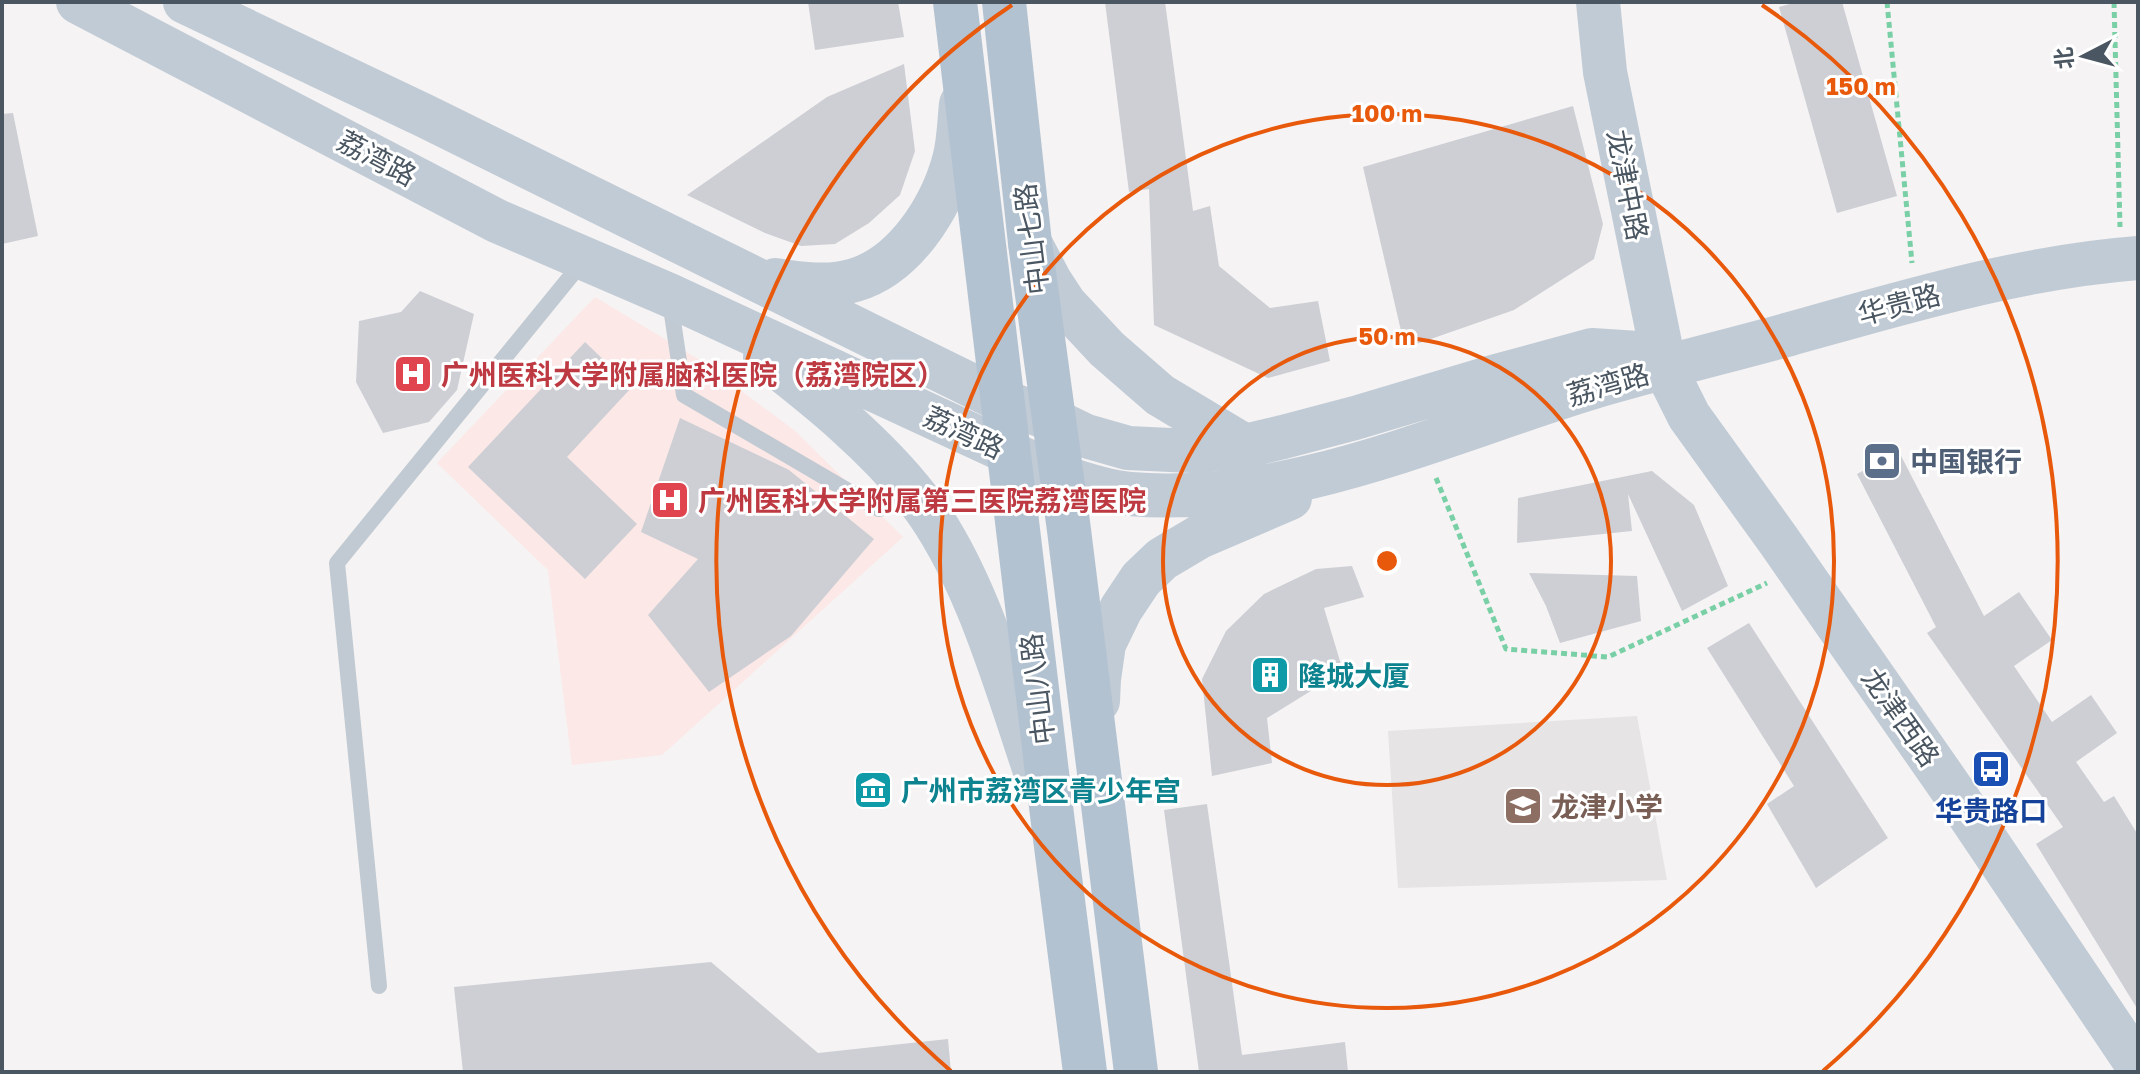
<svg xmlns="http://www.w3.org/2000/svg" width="2140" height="1074" viewBox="0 0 2140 1074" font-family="'Golos Text','Noto Sans SC',sans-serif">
<rect width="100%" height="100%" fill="#f5f3f3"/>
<!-- education -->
<path fill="#e6e4e5" d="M1637 716 1667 880 1398 888 1388 731Z"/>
<!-- medical -->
<path fill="#fce8e6" d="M595 297 698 359 794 430 903 537 662 755 572 765 548 570 437 463Z"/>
<!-- building -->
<path fill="#cdcfd5" d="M808 2H898L904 37 815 50Z
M1105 2H1165L1193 211 1210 206 1219 266 1270 308 1318 301 1330 361 1268 378 1154 325 1149 189 1129 192Z
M1797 2H1842L1897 196 1837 213 1779 7Z
M904 64 915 151 900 195 869 223 835 244 801 246 765 233 687 195 827 97Z
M1573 106 1603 224 1594 259 1514 310 1405 348 1363 167Z
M13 113 38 236 2 244V114Z
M420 291 474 314 457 390 429 422 383 433 356 382 359 321 401 312Z
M585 342 632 387 567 457 637 524 585 579 468 467Z
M680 418 789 470 874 539 791 636 709 692 648 615 698 559 641 532Z
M1899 452 1984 616 2019 592 2052 640 2014 666 2052 722 2091 695 2117 733 2076 762 2104 802 2114 796 2138 835V1010L2036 844 2063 827 1927 633 1936 627 1857 474Z
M1652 471 1694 505 1728 586 1682 611 1628 494 1632 531 1517 543 1518 498Z
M1352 566 1364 597 1324 608 1343 671 1267 718 1272 763 1212 776 1202 679 1226 631 1264 594 1316 569Z
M1529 573 1637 576 1641 621 1560 643 1546 606Z
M1749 623 1888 838 1816 888 1767 804 1794 786 1707 648Z
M1207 804 1242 1055 1345 1042 1348 1072H1199L1164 810Z
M711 962 818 1053 948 1039 951 1072H463L454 987Z"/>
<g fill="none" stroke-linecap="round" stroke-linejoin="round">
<!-- path -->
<path stroke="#7ad0a6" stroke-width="5" stroke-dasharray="6 4" stroke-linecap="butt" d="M1887 2 1912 263
M2114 2 2120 227
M1436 478 1506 649 1608 657 1767 583"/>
<!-- lane -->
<path stroke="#c1cad2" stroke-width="16" d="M670 301 684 395 879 509 913 501
M379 986 337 563 584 260"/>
<!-- secondary -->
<path stroke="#c1cbd6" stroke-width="44" d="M78 2 497 221 669 295 1060 476C1080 483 1109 492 1130 494 1289 508 1454 428 1604 384 1666 366 1728 351 1790 334 1904 302 2020 267 2138 258
M185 2 425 116 1003 401 1053 420 1086 436 1128 448 1192 451 1245 446 1283 437 1355 418 1489 378 1592 350 1638 353 1665 368
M1598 2 1605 72 1665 368 1689 416 1779 541 1957 797 2138 1066
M1030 243 1050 281 1065 304 1107 349 1160 395 1245 446
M775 280C801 284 829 288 855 280 905 265 941 208 954 160 959 142 959 122 961 104
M765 357C819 399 876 445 918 499 976 574 1007 690 1038 780
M1098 701 1099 679 1104 644 1121 609 1141 579 1162 559 1199 537 1290 498"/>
<!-- primary -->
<path stroke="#b3c2d1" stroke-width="44" d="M955 2 1053 823 1085 1072
M1004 2 1030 243 1069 530 1136 1072"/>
</g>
<!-- distance rings -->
<g fill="none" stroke="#e8590c" stroke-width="4">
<circle cx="1387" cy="561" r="224"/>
<circle cx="1387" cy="561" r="447"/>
<path d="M951 1071A671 671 0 0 1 1012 5M1762 5A671 671 0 0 1 1823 1071"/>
</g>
<!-- icons -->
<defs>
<symbol id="hospital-square" viewBox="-11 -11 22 22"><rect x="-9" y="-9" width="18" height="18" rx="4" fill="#e0444e" stroke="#fff"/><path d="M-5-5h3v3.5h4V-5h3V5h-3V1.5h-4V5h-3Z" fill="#fff"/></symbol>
<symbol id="bank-square" viewBox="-11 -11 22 22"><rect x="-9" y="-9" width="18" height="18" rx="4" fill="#5c6f8a" stroke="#fff"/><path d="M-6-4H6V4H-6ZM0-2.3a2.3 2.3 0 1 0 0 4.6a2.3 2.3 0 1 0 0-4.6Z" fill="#fff"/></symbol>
<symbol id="building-square" viewBox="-11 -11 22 22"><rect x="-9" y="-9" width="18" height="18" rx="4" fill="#0f9aa8" stroke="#fff"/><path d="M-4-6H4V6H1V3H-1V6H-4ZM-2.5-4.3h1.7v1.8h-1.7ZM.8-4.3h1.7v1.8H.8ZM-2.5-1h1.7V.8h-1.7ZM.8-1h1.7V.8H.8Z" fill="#fff"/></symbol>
<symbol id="bus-square" viewBox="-11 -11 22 22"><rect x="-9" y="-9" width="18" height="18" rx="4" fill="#1a4fb4" stroke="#fff"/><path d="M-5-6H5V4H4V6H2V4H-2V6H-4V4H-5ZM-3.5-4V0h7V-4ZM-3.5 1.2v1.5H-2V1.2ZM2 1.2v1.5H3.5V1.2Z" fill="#fff"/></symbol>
<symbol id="museum-square" viewBox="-11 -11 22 22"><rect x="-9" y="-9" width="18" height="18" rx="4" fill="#0f9aa8" stroke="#fff"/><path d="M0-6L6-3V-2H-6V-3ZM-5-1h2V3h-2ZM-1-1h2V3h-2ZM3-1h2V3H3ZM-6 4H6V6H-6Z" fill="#fff"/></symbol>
<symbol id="school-square" viewBox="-11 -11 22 22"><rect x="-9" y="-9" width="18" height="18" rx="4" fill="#8d6e63" stroke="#fff"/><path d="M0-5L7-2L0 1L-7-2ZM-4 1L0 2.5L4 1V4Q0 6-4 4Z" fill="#fff"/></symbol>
</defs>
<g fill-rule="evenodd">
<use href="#hospital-square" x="391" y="352" width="44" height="44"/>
<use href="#bank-square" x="1860" y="439" width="44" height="44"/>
<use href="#hospital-square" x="648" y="478" width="44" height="44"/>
<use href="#building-square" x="1248" y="653" width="44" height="44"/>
<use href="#bus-square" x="1969" y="747" width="44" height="44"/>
<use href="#museum-square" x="851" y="768" width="44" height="44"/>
<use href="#school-square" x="1501" y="784" width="44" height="44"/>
</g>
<g text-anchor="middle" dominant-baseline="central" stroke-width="6" stroke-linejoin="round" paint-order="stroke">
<!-- street labels -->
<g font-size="28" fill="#4a5661" stroke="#fff">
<text transform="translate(377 158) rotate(28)">荔湾路</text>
<text transform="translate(1628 185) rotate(79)">龙津中路</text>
<text transform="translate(1031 239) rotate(-97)">中山七路</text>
<text transform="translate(1899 304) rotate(-15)">华贵路</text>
<text transform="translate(1608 384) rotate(-16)">荔湾路</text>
<text transform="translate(964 432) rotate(25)">荔湾路</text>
<text transform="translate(1037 689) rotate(-97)">中山八路</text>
<text transform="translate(1901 717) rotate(55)">龙津西路</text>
</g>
<!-- health labels -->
<g font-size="28" font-weight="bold" fill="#be3a42" stroke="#fff" text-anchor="start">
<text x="441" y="374">广州医科大学附属脑科医院（荔湾院区）</text>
<text x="698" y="500">广州医科大学附属第三医院荔湾医院</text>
</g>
<!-- service labels -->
<g font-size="28" font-weight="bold" fill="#4e5e75" stroke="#fff" text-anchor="start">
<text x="1910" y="461">中国银行</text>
</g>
<!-- culture labels -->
<g font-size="28" font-weight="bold" fill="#0d838f" stroke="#fff" text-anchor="start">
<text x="1298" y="675">隆城大厦</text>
<text x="901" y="790">广州市荔湾区青少年宫</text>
</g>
<!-- education labels -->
<g font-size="28" font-weight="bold" fill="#785e54" stroke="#fff" text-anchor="start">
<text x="1551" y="806">龙津小学</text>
</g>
<!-- transit labels -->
<g font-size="28" font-weight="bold" fill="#164399" stroke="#fff">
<text x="1991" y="810">华贵路口</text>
</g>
</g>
<circle cx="1387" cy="561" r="12" fill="#e8590c" stroke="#fff" stroke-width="4"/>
<g font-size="24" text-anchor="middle" font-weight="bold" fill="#e8590c" stroke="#fff" stroke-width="6" stroke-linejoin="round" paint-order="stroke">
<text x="1861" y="95">150 m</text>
<text x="1387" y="122">100 m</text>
<text x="1387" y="345">50 m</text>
</g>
<!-- border -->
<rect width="2140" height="1074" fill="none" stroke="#4a5661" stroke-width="8"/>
<!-- north arrow -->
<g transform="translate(2084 56) rotate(264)" stroke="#ffffff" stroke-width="6" paint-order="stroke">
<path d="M0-6L14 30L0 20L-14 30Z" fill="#4a5661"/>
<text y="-12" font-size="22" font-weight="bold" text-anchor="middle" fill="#4a5661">北</text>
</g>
</svg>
